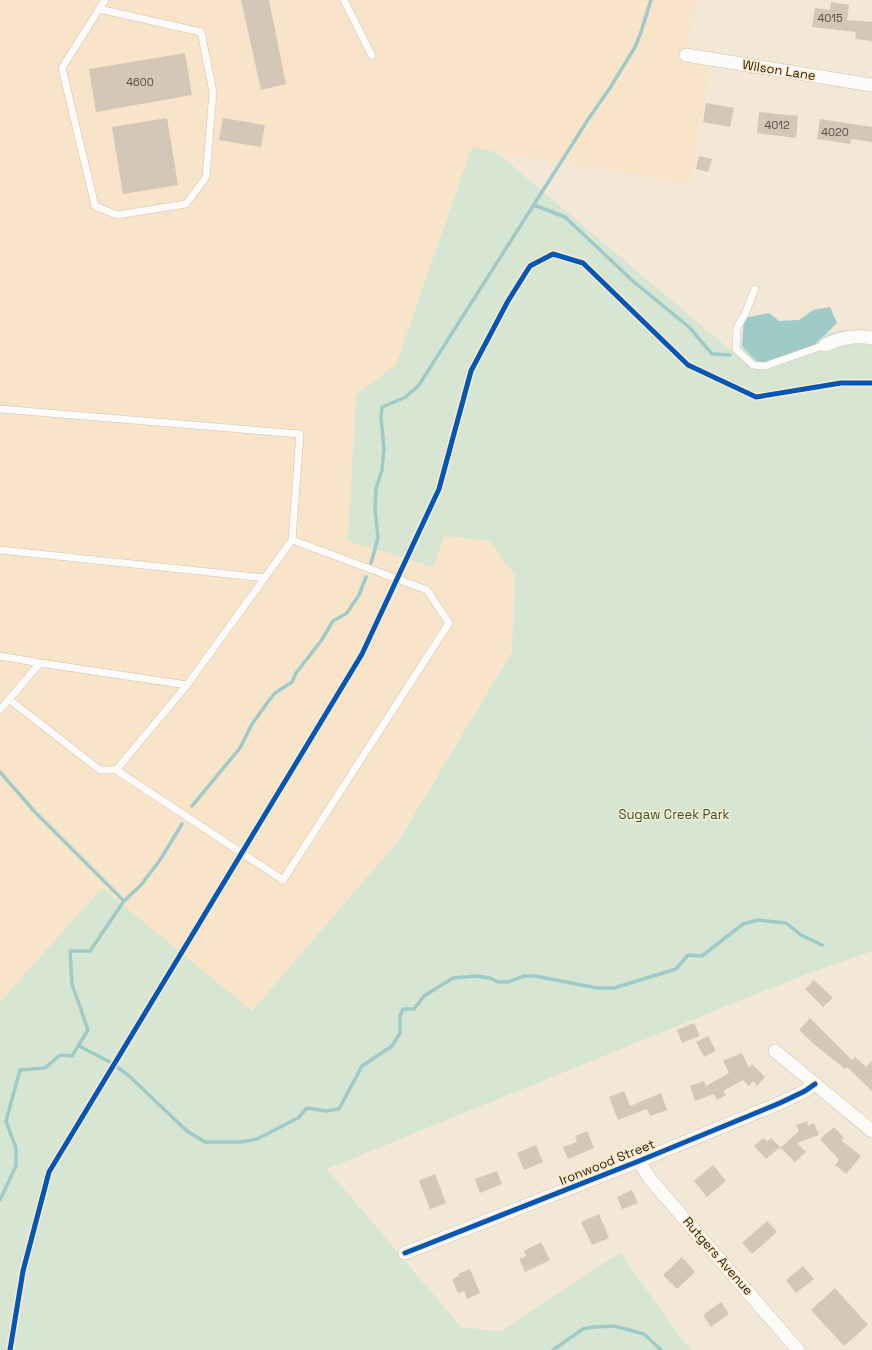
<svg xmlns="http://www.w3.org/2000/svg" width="872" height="1350" viewBox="0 0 872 1350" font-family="'Space Grotesk',sans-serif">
<rect width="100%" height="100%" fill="#f3e7d6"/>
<!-- built -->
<path fill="#f8e4c8" d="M0 0H696L689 42 709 74 690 184 484 150 546 600 268 1099 0 1200Z"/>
<!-- green -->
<path fill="#d6e6d2" d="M472 147 496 152 730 350 843 330 872 333V951L815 971 736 1002 327 1169 461 1327 500 1332 620 1253 684 1342 692 1350H0V1002L102 888 252 1011 399 840 512 652 515 575 490 541 444 536 433 567 348 541 356 395 396 365Z"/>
<!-- water -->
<path fill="#9ecac8" d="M830 307 837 323 811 348 759 364 742 346 744 318 769 313 779 321 799 320 813 310Z"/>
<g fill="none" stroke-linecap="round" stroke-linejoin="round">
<!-- stream -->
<path stroke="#9ecac8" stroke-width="3.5" d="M534 205 565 217 634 282 689 327 712 354 730 355
M371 563 378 538 375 508 376 489 382 470 384 448 381 418 382 407 406 397 419 385 589 118 610 88 635 47 640 35 651 0
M0 772 34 811 124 901
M192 806 240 748 252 724 270 699 275 693 292 682 296 673 321 641 333 621 347 613 359 595 366 577
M79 1046 110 1062 128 1075 187 1131 205 1142H241L257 1139 298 1118 307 1108 326 1111 339 1109 362 1066 392 1046 400 1033V1016L403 1009H414L424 996 453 978 475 976 490 978 498 982H508L524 976H535L597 988H614L676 969 688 955 702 956 743 924 758 920 786 923 801 935 822 945
M0 1200 16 1166V1148L6 1121 20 1070 45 1068 60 1055 72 1056 88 1030 72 984 70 951H90L124 901 141 885 160 860 182 824
M553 1350 583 1329 594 1327 614 1326 644 1334 661 1350"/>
</g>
<!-- building -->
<path fill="#d4c7b8" d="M241 0H269L286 84 261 90Z
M831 2 849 5 847 20 872 22V41L855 39 856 32 812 27 815 8 830 10Z
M185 53 192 95 96 112 89 69Z
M706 103 734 108 730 127 703 122Z
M759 112 798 116 796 138 757 133Z
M167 118 178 185 123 194 112 127Z
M223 118 265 125 261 147 219 140Z
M820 119 872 127V142L851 139 850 144 817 139Z
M699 156 712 159 708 172 696 169Z
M814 980 833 998 823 1007 805 989Z
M810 1018 852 1060 855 1057 866 1067 872 1061V1091L847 1067 845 1069 815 1045 799 1030Z
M694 1023 700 1036 682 1043 677 1030Z
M708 1036 716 1051 704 1057 696 1042Z
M742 1053 749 1068 752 1064 765 1077 757 1086 753 1081 749 1086 743 1080 723 1091 726 1095 717 1100 714 1094 695 1101 690 1086 704 1081 706 1086 729 1073 723 1061Z
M624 1091 630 1106 661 1093 667 1110 650 1116 647 1109 618 1120 609 1097Z
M807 1121 808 1126 814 1123 819 1135 797 1143 806 1152 795 1162 782 1149H779L799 1131 796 1125Z
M834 1127 844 1138 841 1140 861 1156 846 1174 835 1165 839 1160 820 1139Z
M587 1131 594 1148 568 1159 563 1147 577 1142 575 1136Z
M763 1138 767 1141 771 1138 780 1147 766 1159 754 1146Z
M536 1145 543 1162 524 1170 517 1153Z
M713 1165 726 1181 707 1197 694 1181Z
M497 1171 502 1184 480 1193 475 1179Z
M435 1174 446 1203 430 1209 419 1181Z
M632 1190 638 1203 622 1209 617 1197Z
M599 1214 609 1238 592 1245 581 1222Z
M767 1221 777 1232 752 1254 742 1243Z
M541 1242 550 1260 525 1272 519 1259 526 1256 524 1251Z
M682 1257 695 1272 677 1289 663 1275Z
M803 1266 814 1279 796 1293 786 1280Z
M470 1269 480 1293 467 1299 464 1291 458 1293 452 1279 459 1276 458 1274Z
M835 1288 868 1325 844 1346 811 1310Z
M721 1302 729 1314 711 1327 703 1315Z"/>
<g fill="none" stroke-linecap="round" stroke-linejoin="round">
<defs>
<path id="service" d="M344 0 372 56
M99 9 201 32 213 92 206 177 186 204 117 215 95 206 62 68 105 0
M755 289 745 314 737 328 736 349 753 365 765 366 825 345
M0 409 300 434 292 540
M0 550 265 578
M0 656 40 663
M0 710 40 663 187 685 116 770H100L10 700
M116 770 283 880 449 623 427 590 292 540 187 685"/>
<path id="minor" d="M686 55 872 85
M825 345C841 338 854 335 872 338
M775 1051 872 1131
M639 1161 650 1179 798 1350
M405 1253 639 1161 780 1103 805 1091 815 1084"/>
</defs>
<!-- service casing -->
<use href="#service" stroke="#cdc3b6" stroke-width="8"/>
<!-- minor casing -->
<use href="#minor" stroke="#cdc3b6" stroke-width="14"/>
<!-- path -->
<path stroke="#e0ddd8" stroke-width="2" stroke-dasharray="1 3" stroke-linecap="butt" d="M859 659 872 671
M736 734 752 780 757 783 790 777 807 782 870 749 872 717
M866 779 872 767
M869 785 872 783
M797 833C796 814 791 795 807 782"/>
<!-- service -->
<use href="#service" stroke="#fdfbf9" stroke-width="7"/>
<!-- minor -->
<use href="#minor" stroke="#fdfbf9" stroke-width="13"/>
<defs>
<path id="cycleway" d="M405 1253 639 1161 780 1103 805 1091 815 1084
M10 1350 23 1271 49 1172 362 654 439 489 471 371 508 301 530 266 553 254 583 263 688 365 756 397 841 383H872"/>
</defs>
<!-- cycleway casing -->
<use href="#cycleway" stroke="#ffeaca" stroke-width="8"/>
<!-- cycleway -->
<use href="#cycleway" stroke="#0057b8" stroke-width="5"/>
</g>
<g text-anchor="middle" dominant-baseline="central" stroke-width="3" stroke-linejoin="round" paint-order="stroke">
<!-- number labels -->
<g font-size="11" fill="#574e41">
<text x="830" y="18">4015</text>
<text x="140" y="82">4600</text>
<text x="777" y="125">4012</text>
<text x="835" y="132">4020</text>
</g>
<!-- street labels -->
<g font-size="13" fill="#2d2519" stroke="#ffeaca">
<text transform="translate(779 70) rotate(9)">Wilson Lane</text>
<text transform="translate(607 1162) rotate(-22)">Ironwood Street</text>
<text transform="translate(718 1256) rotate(49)">Rutgers Avenue</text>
</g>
<!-- park labels -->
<g font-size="13" fill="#1e5b3e" stroke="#ffeaca">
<text x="674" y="814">Sugaw Creek Park</text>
</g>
</g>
</svg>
